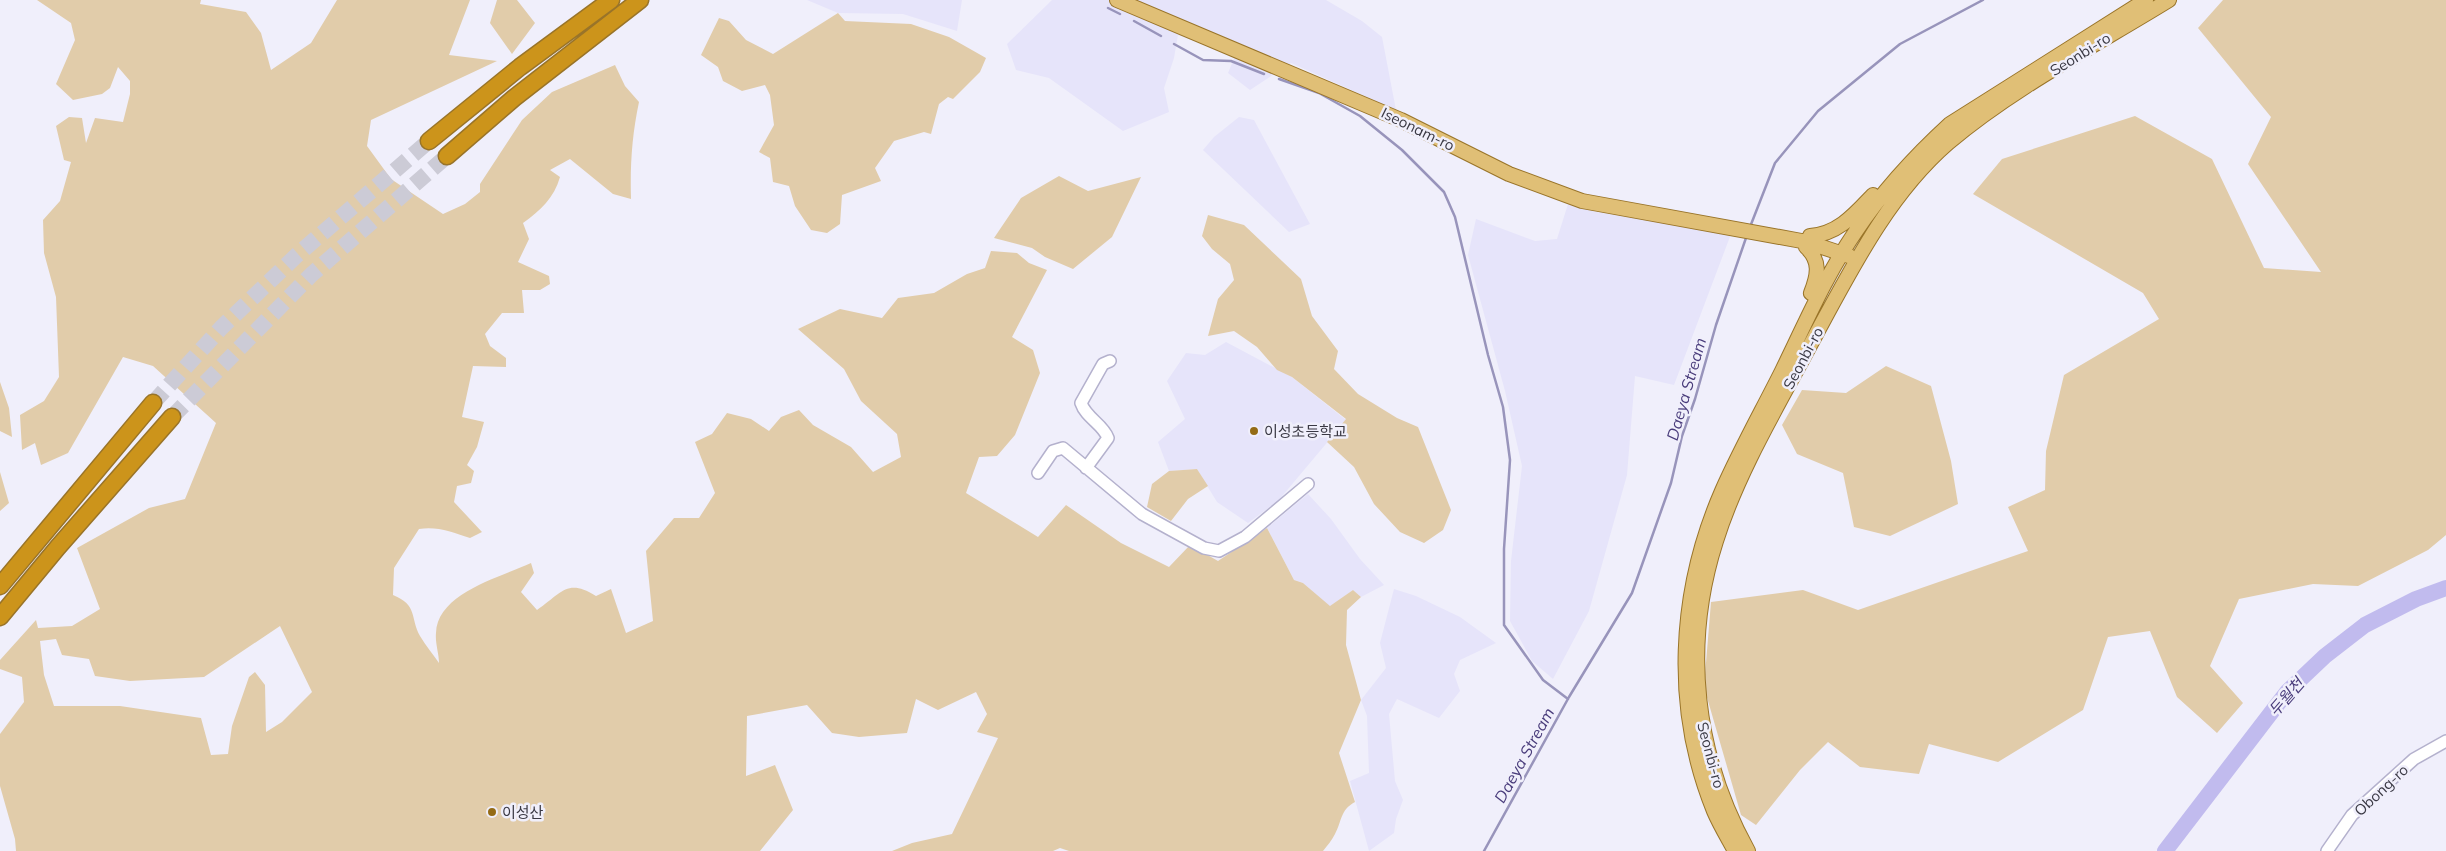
<svg xmlns="http://www.w3.org/2000/svg" width="2446" height="851" viewBox="0 0 2446 851" font-family="Mulish,'Noto Sans KR',sans-serif">
<rect width="100%" height="100%" fill="#f0effb"/>
<!-- built -->
<path fill="#e6e4fa" d="M807 0H962L957 31 903 14 838 13Z
M1052 0H1326L1362 21 1382 37 1396 110 1291 63 1250 90 1228 73 1235 56 1178 35 1174 58 1164 88 1169 112 1123 131 1049 78 1016 70 1007 44Z
M1239 117 1254 120 1310 224 1289 232 1203 150 1214 137Z
M1568 204 1596 212 1731 234 1674 385 1635 376 1627 475 1589 611 1553 679 1532 661 1510 621 1511 561 1522 466 1505 391 1468 255 1476 219 1535 241 1557 239Z
M1226 342 1292 377 1346 420 1278 501 1248 523 1217 502 1197 469 1169 471 1158 442 1185 419 1167 381 1186 353 1205 355Z
M1308 494 1331 519 1360 559 1384 585 1361 597 1353 590 1330 607 1303 583 1294 580 1267 528Z
M1394 589 1416 596 1460 617 1496 643 1460 660 1454 674 1460 691 1439 718 1397 699 1389 714 1395 781 1403 800 1396 819 1394 833 1369 851 1350 781 1369 773 1367 716 1361 700 1386 668 1380 643Z"/>
<!-- green -->
<path fill="#e1ccaa" fill-rule="evenodd" d="M37 0H201L200 4 246 12 261 33 271 70 311 43 337 0H470L449 55 497 61 371 120 367 146 391 179 443 214 465 204 480 192V184L522 120 552 92 615 65 625 86 639 102C632 135 630 165 631 199L613 194 570 159 550 170 560 177C554 198 541 210 523 223L529 239 518 262 549 276 550 284 540 290H522L524 313H502L485 334 490 346 506 358V367L473 366 462 417 484 422 477 447 467 465 474 471 471 483 457 486 454 502 482 532 470 538C452 532 437 526 419 529L394 568 393 595C418 605 410 618 420 636 426 646 433 654 439 663 439 654 435 643 436 633 437 593 501 577 531 563L534 573 521 592 537 610C562 593 567 578 596 596L611 589 626 633 653 621 646 551 674 518H699L715 493 695 442 712 434 727 413 751 419 769 431 781 417 799 410 813 425 851 447 873 472 901 457 897 434 861 401 844 369 798 329 840 309 882 318 898 298 934 293 967 274 985 268 991 251 1017 253 1029 263 1047 270 1012 337 1033 350 1040 373 1015 435 997 456 979 457 966 493 1038 537 1066 505 1121 543 1169 567 1190 545 1218 561 1267 528 1294 580 1303 583 1330 606 1353 590 1361 597 1347 610 1346 645 1361 700 1339 753 1355 802C1340 810 1342 821 1335 834 1332 840 1327 846 1323 851H1069L1060 848 1053 851H892L912 843 952 834 998 738 977 732 987 714 976 692 938 710 916 699 907 733 859 737 832 733 807 705 747 716 746 776 775 765 793 810 760 851H16L15 839 0 786V734L24 702 22 677 0 669V660L36 620 38 628 72 626 100 609 77 548 149 508 185 499 216 423 153 366 123 357 68 453 41 465 35 443 22 450 20 415 44 401 59 377 56 297 44 253 43 220 60 201 71 162 64 160 56 126 69 117 82 118 86 143 95 118 123 122 130 94V81L118 67 110 88 102 94 73 100 56 84 75 40 71 23ZM280 626 312 692 282 722 266 732 265 685 255 672 249 677 232 726 228 754 211 755 201 718 120 706H54L44 675 40 641 56 639 62 655 89 659 95 676 130 681 204 677Z
M497 0H517L535 23 512 54 490 23Z
M2223 0H2446V535L2428 550 2358 586 2313 584 2239 599 2210 666 2243 703 2217 733 2177 697 2150 631 2108 637 2083 710 1998 762 1929 744 1919 774 1860 767 1828 742 1800 770 1756 825 1741 815 1704 687 1711 602 1803 590 1858 610 2028 551 2008 507 2045 490 2046 451 2064 375 2159 319 2143 293 1973 194 2002 159 2135 116 2212 159 2264 268 2321 272 2248 164 2271 117 2198 28Z
M838 13 845 21 911 24 949 37 986 58 980 72 953 99 948 97 939 104 931 134 924 132 894 141 875 168 881 181 842 195 840 224 827 233 811 230 795 206 789 186 773 182 770 158 759 152 774 125 770 95 765 85 742 91 723 81 718 67 701 55 719 18 729 21 746 40 773 54Z
M1059 176 1088 191 1141 177 1112 237 1073 269 1045 257 1032 248 994 238 1021 198Z
M1208 215 1244 225 1301 279 1312 316 1338 351 1334 369 1358 394 1397 418 1418 427 1451 510 1443 530 1424 543 1400 532 1374 504 1354 467 1327 442 1346 419 1292 377 1277 370 1257 347 1234 331 1208 336 1218 299 1234 280 1230 264 1212 249 1202 236Z
M1886 366 1931 386 1951 461 1958 504 1890 536 1854 527 1843 473 1797 454 1782 425 1802 390 1846 393Z
M0 382 9 408 12 437 0 431Z
M1197 469 1208 486 1188 499 1171 521 1147 507 1152 484 1169 471Z
M0 472 9 503 0 511Z"/>
<g fill="none" stroke-linecap="round" stroke-linejoin="round">
<!-- stream -->
<path stroke="#9894bb" stroke-width="2.5" d="M1108 8 1120 14
M1134 21 1161 36
M1174 44 1203 60 1231 61 1264 74
M1279 79 1319 93 1360 116 1402 150 1444 192 1455 217 1488 355 1503 407 1510 460 1504 549V625L1543 680 1568 699
M1750 227 1775 163 1818 111 1900 44 1983 0
M1484 851 1569 697 1632 593 1671 483 1682 436 1695 399 1716 325 1747 235"/>
<!-- river -->
<path stroke="#c1bbee" stroke-width="16" d="M2165 851 2287 692 2325 656 2365 625 2416 599 2446 588"/>
<!-- highway-tunnel -->
<path stroke="#cccbd6" stroke-width="16" stroke-dasharray="16 8" stroke-linecap="butt" d="M153 403 221 328 297 255 429 141
M172 417 311 275 447 156"/>
<defs>
<path id="minor" d="M1086 468 1108 438C1103 424 1086 418 1081 403L1103 364 1110 361
M1038 473 1053 451 1063 448 1142 514 1204 548 1219 551 1245 537 1308 484
M2327 851 2352 815 2414 759 2446 741"/>
<path id="major" d="M1117 0 1401 120 1509 174 1582 201 1807 242 1849 256
M1815 296 1811 293C1818 275 1821 261 1806 247L1810 236C1838 234 1854 215 1873 195
M1735 851C1728 838 1720 825 1714 811 1672 708 1678 592 1722 491 1740 450 1762 411 1782 371 1805 324 1826 275 1856 231 1882 192 1915 156 1950 124L2146 0
M1748 851C1695 755 1682 647 1716 541 1738 471 1780 402 1814 338 1851 270 1888 195 1948 143 2013 88 2096 45 2169 0"/>
<path id="highway" d="M429 141 520 67 611 0
M447 156 514 98 640 0
M0 586 153 403
M0 617 58 547 172 417"/>
</defs>
<!-- minor casing -->
<use href="#minor" stroke="#b4b1cd" stroke-width="14"/>
<!-- major casing -->
<use href="#major" stroke="#997429" stroke-width="16"/>
<!-- highway casing -->
<use href="#highway" stroke="#997429" stroke-width="19"/>
<!-- minor -->
<use href="#minor" stroke="#fff" stroke-width="11"/>
<!-- major -->
<use href="#major" stroke="#e0bf76" stroke-width="14"/>
<!-- highway -->
<use href="#highway" stroke="#cc941b" stroke-width="16"/>
</g>
<!-- markers -->
<g fill="#946b15" stroke="#f0effb" stroke-width="2">
<circle cx="1254" cy="431" r="5"/>
<circle cx="492" cy="812" r="5"/>
</g>
<g text-anchor="middle" dominant-baseline="central" stroke-width="5" stroke-linejoin="round" paint-order="stroke">
<!-- street labels -->
<g font-size="15" fill="#3a3944" stroke="#f0effb">
<text transform="translate(2080 54) rotate(-32)">Seonbi-ro</text>
<text transform="translate(1418 129) rotate(26)">Iseonam-ro</text>
<text transform="translate(1803 358) rotate(-62)">Seonbi-ro</text>
<text transform="translate(1711 755) rotate(75)">Seonbi-ro</text>
<text transform="translate(2381 790) rotate(-43)">Obong-ro</text>
</g>
<!-- poi labels -->
<g font-size="15" fill="#3a3944" stroke="#f0effb" text-anchor="start">
<text x="1264" y="431">이성초등학교</text>
<text x="502" y="812">이성산</text>
</g>
<!-- water labels -->
<g font-size="16" font-style="italic" fill="#493c7b" stroke="#f0effb">
<text transform="translate(1686 389) rotate(-74)">Daeya Stream</text>
<text transform="translate(2286 697) rotate(-49)">두월천</text>
<text transform="translate(1524 755) rotate(-61)">Daeya Stream</text>
</g>
</g>
</svg>
